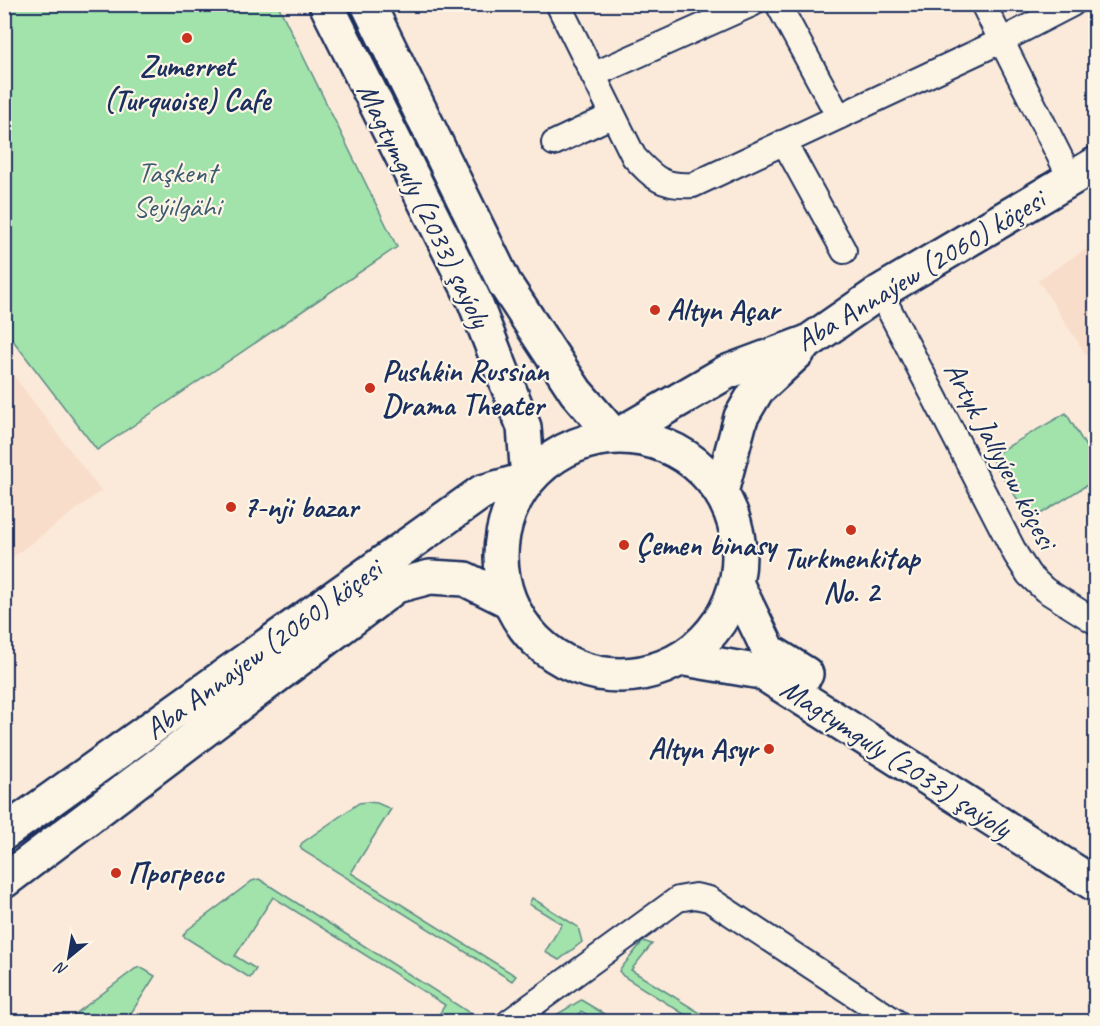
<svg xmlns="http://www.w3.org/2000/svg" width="1100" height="1026" viewBox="0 0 1100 1026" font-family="Caveat,sans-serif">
<rect width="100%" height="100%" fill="#fbead9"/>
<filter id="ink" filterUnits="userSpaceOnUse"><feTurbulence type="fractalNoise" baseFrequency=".0167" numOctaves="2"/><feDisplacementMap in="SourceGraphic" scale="12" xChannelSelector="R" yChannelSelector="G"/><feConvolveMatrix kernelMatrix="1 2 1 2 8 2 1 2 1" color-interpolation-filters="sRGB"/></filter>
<g filter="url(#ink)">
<!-- built -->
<path fill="#f9ddcb" d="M1095 243V369L1038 280Z
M5 364 101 491 5 563Z"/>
<!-- green -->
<path fill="#a2e3ac" stroke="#5e8985" stroke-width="1.5" d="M5 4 278 5 397 247 97 450 5 330Z
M1066 413 1095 462V480L1031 520 990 457Z
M367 802 377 803 391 809 351 873 516 976 512 981 302 850 300 847 302 843 359 803Z
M259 879 481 1020 435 1021 445 1005 273 897 235 956 256 969 250 978 183 936 186 931 252 881Z
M532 898 578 927 582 942 559 960 545 952 562 924 529 904Z
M643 941 652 944 631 970 713 1021H695L623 976 619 971Z
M140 967 155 976 126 1021H66L135 969Z
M581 1000 616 1021H598L581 1011 574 1021H546Z"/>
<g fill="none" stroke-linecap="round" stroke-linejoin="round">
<defs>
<path id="street" d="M558 4 634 157C654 178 662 187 693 185L1001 41 1072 4
M778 4 839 117
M983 4 1071 179
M593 75 752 4
M784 142 844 251
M554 143 613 115
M880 292 1016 555 1029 575 1045 590 1096 622
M509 1022 678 899 695 896 709 899 896 1022"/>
<path id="secondary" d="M368 4 505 284 576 392 615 437 727 372 808 342 880 292 1096 164
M501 556a119 119 0 1 1 238 0a119 119 0 1 1-238 0Z
M721 492 741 417 757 390 798 352
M737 585 769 651 806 674
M685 659 761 672 1096 885
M4 833 482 492 528 479 524 427 474 300 326 4
M4 881 396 586 430 577 465 579 509 601"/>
</defs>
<!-- street casing -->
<use href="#street" stroke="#1b2f5e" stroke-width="28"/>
<!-- secondary casing -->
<use href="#secondary" stroke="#1b2f5e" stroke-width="38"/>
<!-- street -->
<use href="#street" stroke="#fcf5e5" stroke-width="24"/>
<!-- secondary -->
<use href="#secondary" stroke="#fcf5e5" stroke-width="33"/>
</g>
</g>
<!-- markers -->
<g fill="#c8321e" stroke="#fcf5e5" stroke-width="2">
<circle cx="187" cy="38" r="6"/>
<circle cx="655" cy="310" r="6"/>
<circle cx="370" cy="388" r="6"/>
<circle cx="231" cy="507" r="6"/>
<circle cx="851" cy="530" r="6"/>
<circle cx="624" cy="545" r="6"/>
<circle cx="769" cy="749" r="6"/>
<circle cx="116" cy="873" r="6"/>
</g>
<g text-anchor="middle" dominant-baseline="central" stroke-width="4.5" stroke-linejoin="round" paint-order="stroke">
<!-- poi labels -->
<g font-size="30" font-weight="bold" fill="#1b2f5e" stroke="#fcf5e5" text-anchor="start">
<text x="187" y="66" text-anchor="middle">Zumerret<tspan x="187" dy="34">(Turquoise) Cafe</tspan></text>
<text x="667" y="310">Altyn Açar</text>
<text x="382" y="371">Pushkin Russian<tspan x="382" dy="34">Drama Theater</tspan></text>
<text x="243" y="507">7-nji bazar</text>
<text x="636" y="545">Çemen binasy</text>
<text x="851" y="558" text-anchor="middle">Turkmenkitap<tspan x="851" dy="34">No. 2</tspan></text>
<text x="757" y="749" text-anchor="end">Altyn Asyr</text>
<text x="128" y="873">Прогресс</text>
</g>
<!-- park labels -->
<g font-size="30" fill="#3d5c72" stroke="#fcf5e5">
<text x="177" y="172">Taşkent<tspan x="177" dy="34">Seýilgähi</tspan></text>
</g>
<!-- street labels -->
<g font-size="30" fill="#1b2f5e" stroke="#fcf5e5">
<text transform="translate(424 205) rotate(64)">Magtymguly (2033) şaýoly</text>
<text transform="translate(920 270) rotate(-31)">Aba Annaýew (2060) köçesi</text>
<text transform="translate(1001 455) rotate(62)">Artyk Jallyýew köçesi</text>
<text transform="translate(263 649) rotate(-36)">Aba Annaýew (2060) köçesi</text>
<text transform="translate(896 758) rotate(33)">Magtymguly (2033) şaýoly</text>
</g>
</g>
<!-- margin -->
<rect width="1100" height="1026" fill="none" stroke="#fcf5e5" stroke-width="24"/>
<rect x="12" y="12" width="1076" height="1002" fill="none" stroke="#1b2f5e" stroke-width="2" filter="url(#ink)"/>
<!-- north arrow -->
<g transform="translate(69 957) rotate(210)" stroke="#fcf5e5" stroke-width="4.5" paint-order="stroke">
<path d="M0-4.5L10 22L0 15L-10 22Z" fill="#1b2f5e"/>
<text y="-9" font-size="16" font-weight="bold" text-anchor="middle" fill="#1b2f5e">N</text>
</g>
</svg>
